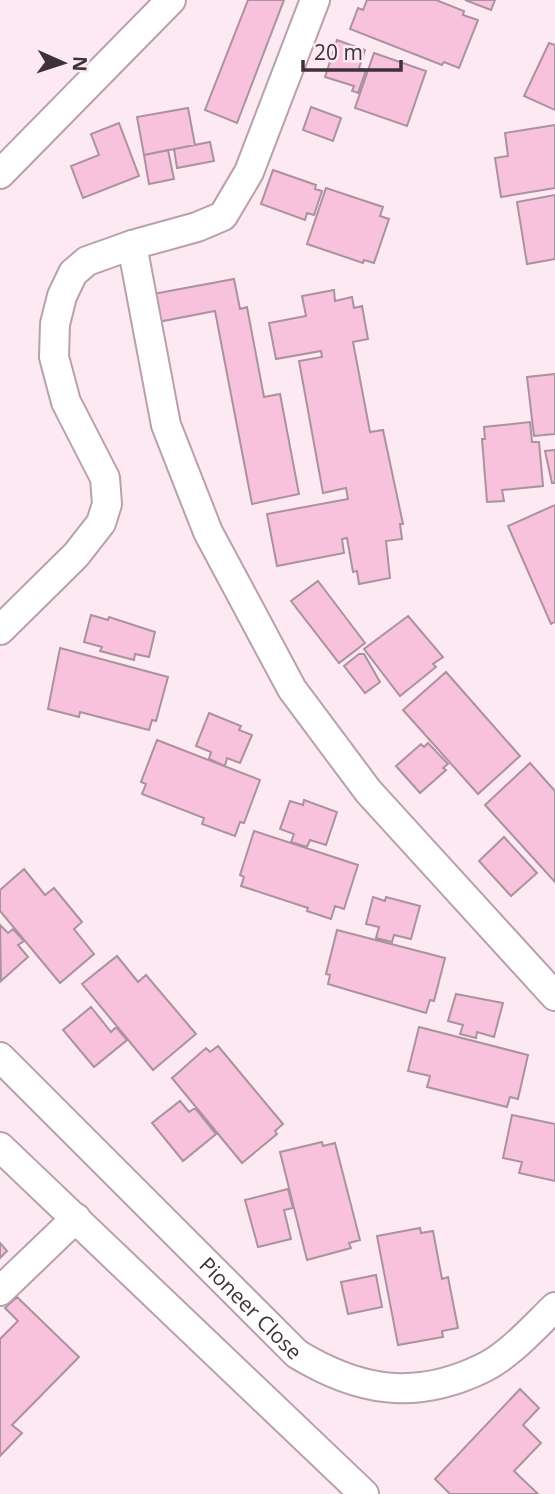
<svg xmlns="http://www.w3.org/2000/svg" width="555" height="1494" viewBox="0 0 555 1494" font-family="'Open Sans',sans-serif">
<rect width="100%" height="100%" fill="#fde9f2"/>
<!-- building -->
<path fill="#f8c1dc" stroke="#aa939e" stroke-width="2" d="M248 0H284L237 123 205 110Z
M367 0H436L464 11 463 15 478 20 459 68 444 62 442 65 350 29 358 8 363 10Z
M465 0H495L491 10Z
M337 40 365 50 359 68 366 70 358 93 352 91 354 86 325 77Z
M549 43 555 45V110L524 96Z
M374 53 426 71 407 126 355 108Z
M311 107 341 118 333 141 303 130Z
M188 108 195 145 144 155 137 117Z
M119 123 139 176 83 198 71 166 99 155 91 134Z
M555 125V188L501 197 495 158 508 156 505 133Z
M210 142 214 161 177 168 174 149Z
M168 150 174 179 149 184 144 155Z
M273 170 316 185 315 189 322 191 314 215 307 213 305 220 261 204Z
M326 188 383 207 380 216 389 219 374 263 364 260 363 263 307 244Z
M555 195V259L527 264 517 202Z
M234 279 240 309 247 307 264 397 280 394 299 494 252 504 215 311 158 322 153 294Z
M334 290 335 301 352 297 354 308 362 306 368 339 353 342 370 432 383 430 403 524H400L402 539 386 541 390 578 359 584 357 571 353 572 347 538 342 539 344 553 277 566 267 514 348 499 346 488 323 493 299 361 322 357 321 351 276 359 269 323 306 316 302 296Z
M555 374V434L534 436 527 377Z
M530 422 532 442H539L543 486 502 490 504 501 487 502 482 439H485L484 427Z
M555 450V483H552L545 451Z
M555 505V622L551 624 508 526Z
M318 581 365 643 339 663 291 601Z
M91 615 108 620 109 617 155 632 149 657 135 654 134 660 100 651 102 647 84 642Z
M408 616 443 657 433 664 436 667 400 696 364 649Z
M60 648 168 677 156 721 152 720 149 730 80 712 79 717 48 709Z
M359 654H364L380 682 365 693 344 666Z
M446 672 520 756 478 794 403 710Z
M209 713 241 726 239 730 252 735 240 763 227 758 225 766 209 759 211 752 196 746Z
M157 740 260 780 244 823 240 822 235 836 202 824 204 818 142 794 146 784 141 782Z
M428 743 448 764 443 768 446 770 420 793 396 766 421 744 424 747Z
M530 763 555 791V882L485 805Z
M304 800 337 812 326 845 310 840 307 847 291 842 294 834 280 829 290 801 303 805Z
M254 831 358 865 344 909 335 906 331 919 307 911 308 908 241 886 244 877 240 875Z
M504 837 537 873 511 896 479 861Z
M24 869 45 895 54 888 82 922 74 929 94 954 60 983 0 911V890Z
M373 897 385 901 386 897 420 906 411 939 394 935 392 942 376 938 379 927 366 924Z
M0 925 8 933 13 929 24 941 18 945 28 957 1 981Z
M337 930 445 958 434 1001 430 1000 426 1013 328 984 330 975 326 974Z
M117 956 138 982 146 975 196 1034 153 1070 82 984Z
M456 994 503 1003 494 1037 477 1032 476 1038 460 1034 463 1025 448 1021Z
M91 1007 111 1032 116 1027 127 1040 94 1067 63 1030Z
M419 1027 528 1055 518 1099 510 1097 507 1107 427 1087 430 1076 408 1071Z
M218 1046 283 1124 275 1131 277 1134 242 1163 172 1078 206 1048 210 1052Z
M180 1101 189 1112 195 1108 216 1134 183 1161 152 1123Z
M512 1115 555 1124V1181L519 1173 522 1162 503 1158Z
M322 1142 323 1146 335 1143 360 1240 349 1243 351 1248 307 1260 280 1152Z
M288 1189 293 1208 284 1210 291 1239 258 1247 245 1200Z
M420 1228 421 1233 433 1231 442 1279 448 1277 458 1328 442 1331 443 1337 398 1345 377 1236Z
M0 1243 7 1251 0 1258Z
M376 1275 382 1307 348 1314 341 1282Z
M17 1297 79 1357 12 1425 22 1433 0 1456V1339L18 1321 5 1308Z
M520 1389 539 1408 523 1425 541 1443 514 1471 538 1494H450L435 1479Z"/>
<g fill="none" stroke-linecap="round" stroke-linejoin="round">
<defs>
<g id="minor">
<path d="M0 174 171 0"/>
<path d="M132 245 166 425 208 532 292 689 368 791 555 996"/>
<path d="M0 630 76 555 101 523 107 504 105 478 66 402 54 357 55 324 62 296 73 273 87 261 132 245 197 227 223 216 249 172 315 0"/>
<path id="s1" d="M0 1057 297 1354C358 1391 414 1401 481 1369 509 1356 533 1328 555 1307"/>
<path d="M0 1147 364 1494"/>
<path d="M0 1291 76 1218"/>
</g>
</defs>
<!-- minor casing -->
<use href="#minor" stroke="#b8a1ac" stroke-width="32"/>
<!-- minor -->
<use href="#minor" stroke="#fff" stroke-width="28"/>
</g>
<g text-anchor="middle" dominant-baseline="central" stroke-width="5" stroke-linejoin="round" paint-order="stroke">
<!-- street labels -->
<g font-size="21" fill="#3c3237" stroke="#fde9f2">
<text stroke="none"><textPath href="#s1" startOffset="355">Pioneer Close</textPath></text>
</g>
</g>
<!-- north arrow -->
<g transform="translate(63 63) rotate(93)" stroke="#fde9f2" stroke-width="5" paint-order="stroke">
<path d="M0-5L12 26L0 18L-12 26Z" fill="#3c3237"/>
<text y="-10" font-size="19" font-weight="bold" text-anchor="middle" fill="#3c3237">N</text>
</g>
<!-- scale -->
<path d="M303 60v10h98v-10" fill="none" stroke="#3c3237" stroke-width="3.5"/>
<text x="314" y="60" font-size="21" fill="#3c3237" stroke="#fde9f2" stroke-width="5" paint-order="stroke">20 m</text>
</svg>
